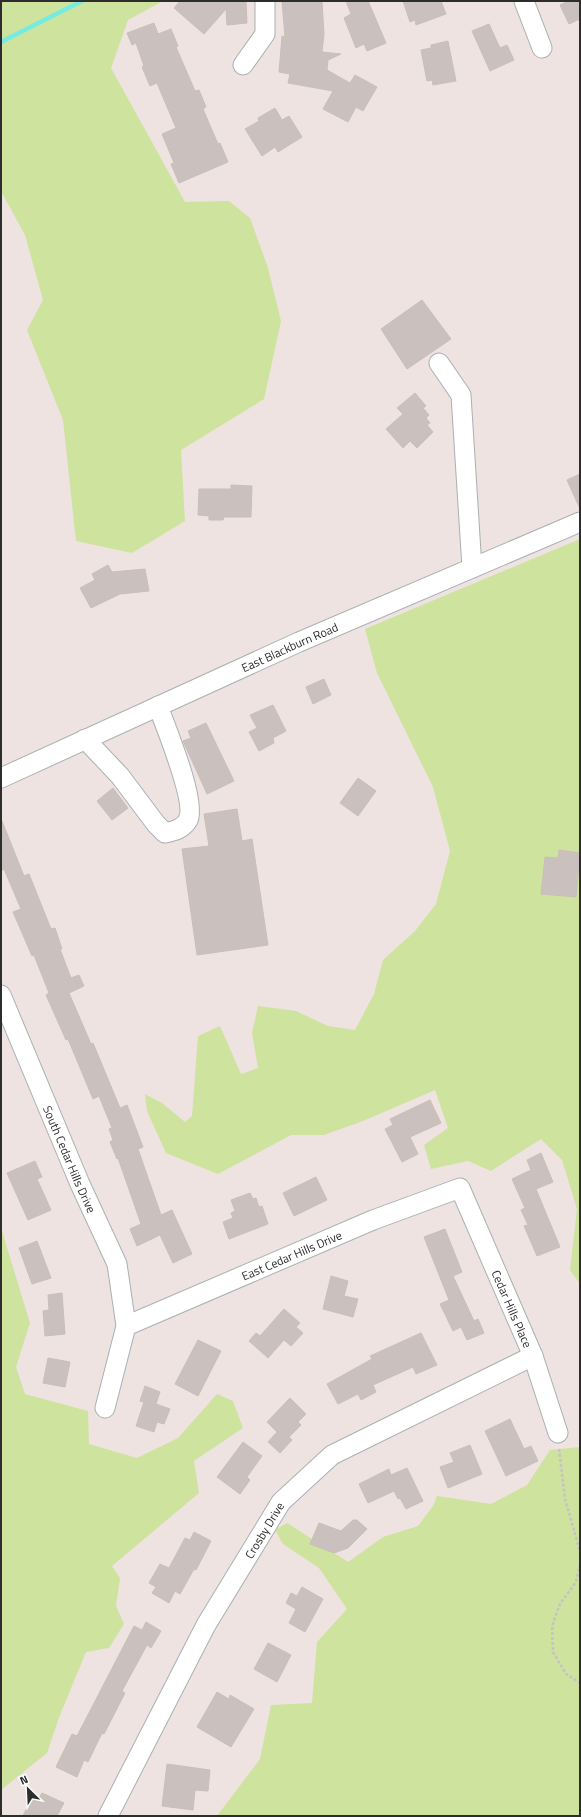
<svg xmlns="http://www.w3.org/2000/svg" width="581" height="1817" viewBox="0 0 581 1817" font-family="'Titillium Web',sans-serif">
<rect width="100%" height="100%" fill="#eee3e0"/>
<!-- green -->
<path fill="#cee39e" d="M1 1H163L128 20 111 68 185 202 229 201 250 218 268 268 281 321 264 399 181 450 185 521 132 553 76 541 63 420 27 330 43 300 25 235 1 191Z
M580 539V1284L570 1270 577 1209 562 1160 541 1139 491 1171 468 1161 431 1169 424 1145 448 1128 435 1090 363 1121 324 1135H291L218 1174 166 1153 147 1111 145 1094 162 1103 185 1122 192 1116 198 1036 220 1026 241 1074 258 1068 252 1033 258 1006 296 1011 328 1026 355 1030 374 994 383 960 415 931 436 904 450 851 433 787 377 673 365 629Z
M1 1228 30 1323 16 1367 25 1394 88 1411 89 1444 137 1458 178 1438 217 1394 233 1401 243 1428 194 1461 199 1493 112 1566 120 1578 116 1606 124 1624 109 1648 86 1652 60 1715 47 1753 1 1790Z
M580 1447V1816H217L260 1759 271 1705 312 1703 317 1642 347 1609 319 1568 283 1544 275 1530 287 1523 348 1562 383 1537 418 1526 433 1506 437 1496 491 1504 527 1485 550 1450Z"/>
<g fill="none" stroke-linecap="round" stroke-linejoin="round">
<!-- stream -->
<path stroke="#76ece1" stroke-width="4.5" d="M1 42 82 1"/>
</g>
<!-- building -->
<path fill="#cac1be" stroke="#cabeb9" d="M180 1H246L247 23 227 25 226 9 204 34 174 8Z
M282 1H322L324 34 322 52 341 54 328 60 327 70 350 83 355 75 377 87 363 111 356 107 348 122 323 109 333 91 288 83 290 74 279 72 282 36 285 37Z
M346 1H368L386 43 367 51 364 44 356 48 344 18 351 14Z
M403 1H441L446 14 416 25 415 20 410 22Z
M569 1H580V19L569 24 560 5Z
M154 23 158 34 171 29 178 46 176 47 195 91 199 90 206 107 203 109 218 144 220 143 228 162 179 183 171 164 174 163 162 134 176 128 157 83 150 86 142 67 144 66 136 43 132 45 127 33Z
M489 24 500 48 507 45 514 60 490 71 472 31Z
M448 41 456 81 433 85 432 80 427 81 421 50 431 48V45Z
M275 108 282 120 289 116 302 137 278 152 275 147 262 156 245 129 259 121 258 118Z
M422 300 451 339 407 369 381 329Z
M415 393 426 406 423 408 429 415 426 418 430 423 427 425 433 432 417 448 410 441 403 448 386 429 403 414 397 408Z
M580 474V509L567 480Z
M231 485 252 486 251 517H224L223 520H209V516L198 515 199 489H231Z
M108 565 112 572 145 569 149 591 120 594 91 608 80 588 95 580 92 574Z
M324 679 331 695 313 704 306 687Z
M273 705 286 731 273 738 274 743 259 751 249 732 257 728 250 715Z
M206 723 234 781 207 794 183 741 191 738 188 731Z
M358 778 376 791 358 816 340 803Z
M113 788 128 808 112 820 97 801Z
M237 809 242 841 252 839 268 945 197 955 182 849 209 846 204 814Z
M2 821 24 876 29 874 51 929 55 928 62 949H60L71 978 79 975 84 986 69 993 91 1044 93 1043 120 1108 127 1105 143 1147 138 1149 161 1215 172 1210 192 1254 173 1263 160 1235 137 1246 130 1229 141 1224 118 1158 117 1159 110 1142 113 1140 109 1129 112 1128 99 1096 93 1099 68 1039 66 1040 46 995 49 993 34 955 32 956 13 912 21 909 4 869 1 871Z
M559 850 580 853 576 897 541 894 545 857 558 858Z
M430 1100 441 1123 410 1137 418 1154 402 1162 385 1129 393 1125 390 1119Z
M541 1153 553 1182 536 1189 560 1247 537 1256 524 1226 528 1225 521 1210 525 1208 512 1179 531 1170 527 1160Z
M35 1161 42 1177 37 1179 51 1210 28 1220 7 1173Z
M316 1177 327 1200 294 1216 283 1193Z
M250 1193 253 1199 256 1198 259 1207 262 1206 268 1224 229 1239 223 1222 233 1218 231 1213 235 1211 231 1200Z
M445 1229 462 1272 453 1276 474 1321 478 1319 484 1333 467 1340 461 1327 453 1331 440 1304 449 1300 424 1237Z
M37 1241 51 1278 32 1284 19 1248Z
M331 1276 348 1281 344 1296 358 1299 353 1317 323 1309Z
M62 1293 65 1334 45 1336 43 1311 49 1310 48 1295Z
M284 1309 300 1323 296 1327 303 1333 291 1346 284 1340 268 1358 249 1341 256 1333 260 1336Z
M421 1333 437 1365 416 1374 413 1367 373 1385 376 1392 361 1400 358 1394 338 1404 327 1384 372 1359 370 1356Z
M198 1340 221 1351 198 1396 175 1384Z
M48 1358 70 1362 65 1387 43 1383Z
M145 1386 160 1392 156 1404 170 1409 164 1424 157 1422 154 1432 136 1426 144 1402 140 1401Z
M290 1398 306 1414 298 1422 301 1425 289 1437 292 1440 280 1453 268 1442 277 1432 267 1422Z
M510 1419 524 1449 531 1446 538 1461 506 1476 485 1431Z
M243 1442 262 1456 247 1477 250 1480 240 1494 217 1477Z
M470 1445 482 1474 448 1488 440 1467 454 1462 450 1453Z
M407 1468 423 1501 406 1509 400 1498 398 1499 394 1491 368 1503 359 1484 389 1469 391 1475Z
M353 1520H357L367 1529 348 1548 334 1553 310 1544 319 1523 341 1531Z
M194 1532 211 1541 196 1570 194 1569 180 1594 175 1591 169 1603 152 1593 156 1587 149 1583 160 1564 169 1568 185 1538 190 1540Z
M302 1587 323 1599 305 1632 289 1623 296 1609 286 1603 291 1593 297 1596Z
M146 1622 161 1631 151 1648 147 1645 122 1691 125 1693 104 1734 102 1733 88 1762 84 1760 77 1777 56 1767 72 1734 77 1736 134 1626 142 1630Z
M268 1643 291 1655 277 1682 254 1669Z
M217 1692 229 1699 230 1695 254 1709 231 1747 197 1727Z
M167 1764 210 1770 208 1791 195 1790 193 1810 162 1806Z
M42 1793 64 1803 57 1816H23L33 1795 39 1798Z"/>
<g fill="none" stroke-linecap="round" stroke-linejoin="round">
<defs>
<g id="minor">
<path d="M524 1 542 48"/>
<path d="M243 65 265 34V1"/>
<path d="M439 363 461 395 472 568"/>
<path d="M85 739 120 776 156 824 165 833C174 831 183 829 188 820 197 802 166 728 158 706"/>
<path id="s1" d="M1 778 299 642 580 522"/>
<path id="s2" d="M1 995 80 1184 117 1264 126 1326 105 1408"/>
<path id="s3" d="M126 1326 373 1220 460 1188 533 1356 558 1433"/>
<path id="s4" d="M108 1816 206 1625 281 1502 332 1455 533 1356"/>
</g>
</defs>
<!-- minor casing -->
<use href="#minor" stroke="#a9b0b5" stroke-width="21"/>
<!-- path -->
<path stroke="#c4c4c4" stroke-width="2.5" stroke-dasharray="3 2" stroke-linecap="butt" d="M559 1449 565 1499 580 1551
M580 1564 576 1582 560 1604 552 1626 553 1652 566 1674 580 1683"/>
<!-- minor -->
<use href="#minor" stroke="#fff" stroke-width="19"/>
</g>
<g text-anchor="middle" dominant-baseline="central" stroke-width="4" stroke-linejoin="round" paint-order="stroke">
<!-- street labels -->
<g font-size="12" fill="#2d2d2d" stroke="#fff">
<text stroke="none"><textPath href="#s1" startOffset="317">East Blackburn Road</textPath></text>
<text stroke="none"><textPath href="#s2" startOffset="178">South Cedar Hills Drive</textPath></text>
<text stroke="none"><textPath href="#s3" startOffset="180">East Cedar Hills Drive</textPath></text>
<text stroke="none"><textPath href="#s3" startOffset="493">Cedar Hills Place</textPath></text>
<text stroke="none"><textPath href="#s4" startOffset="326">Crosby Drive</textPath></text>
</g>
</g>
<!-- border -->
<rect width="581" height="1817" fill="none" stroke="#2d2d2d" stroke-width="4"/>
<!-- north arrow -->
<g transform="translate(28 1789) rotate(336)" stroke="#ffffff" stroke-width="3" paint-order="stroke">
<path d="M0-3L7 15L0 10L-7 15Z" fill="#2d2d2d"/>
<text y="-6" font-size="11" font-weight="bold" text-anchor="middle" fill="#2d2d2d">N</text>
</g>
</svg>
